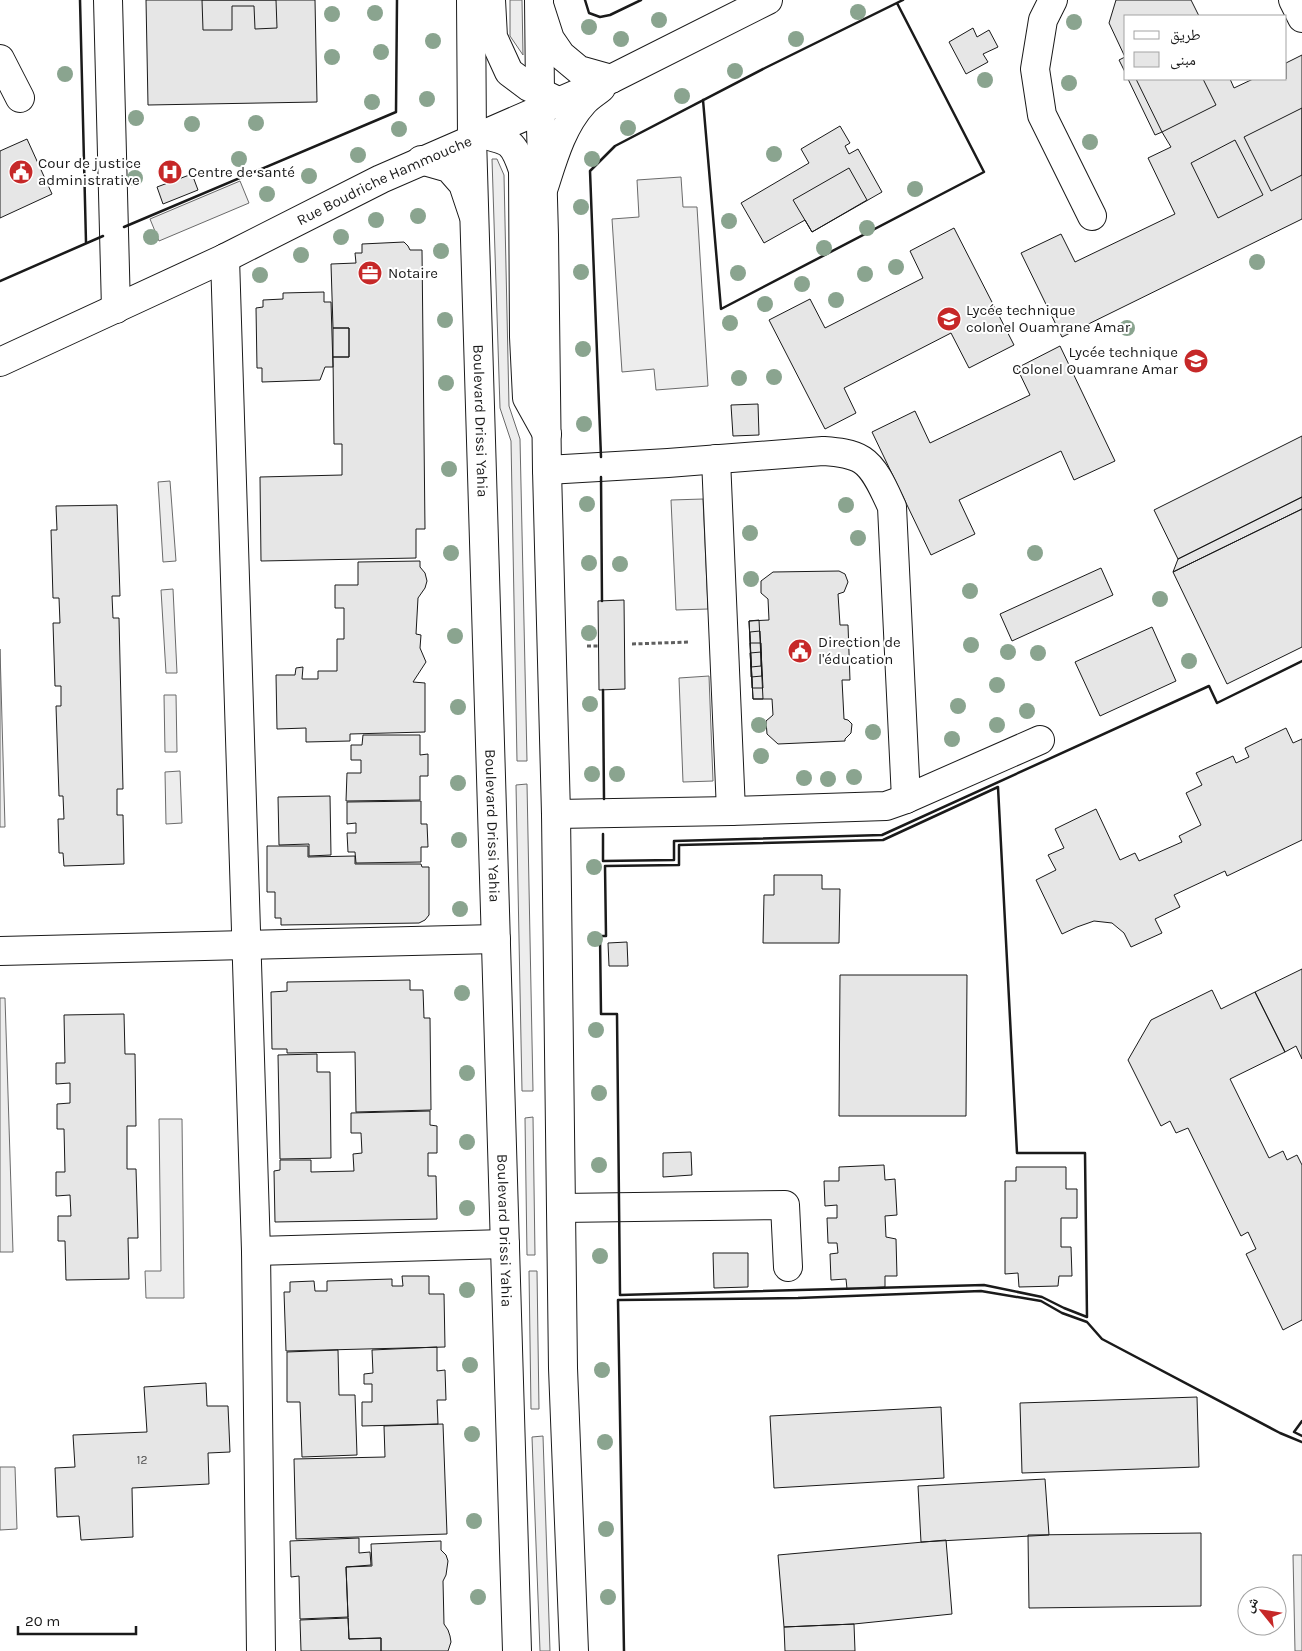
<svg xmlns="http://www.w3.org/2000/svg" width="1302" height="1651" viewBox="0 0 1302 1651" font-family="Karla,'Noto Naskh Arabic',sans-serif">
<rect width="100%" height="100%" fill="#fff"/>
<!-- built -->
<path fill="#ededed" stroke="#6a6a6a" d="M510 0H522L523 55 510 36Z
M492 159H497L504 175 509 406 520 439 527 761H517L511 441 500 408Z
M681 177 683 207H697L708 386 656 390 654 369 622 372 612 219 639 217 637 180Z
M240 181 249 203 159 241 150 219Z
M170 481 176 561 163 562 158 482Z
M703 499 708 609 676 610 671 500Z
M173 589 177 673H166L161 590Z
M0 649 5 827H0Z
M709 676 713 781 683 782 679 678Z
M164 695H176L177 752H165Z
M180 771 182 823 166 824 165 772Z
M527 784 533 1091H522L516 785Z
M0 998H5L13 1252H0Z
M533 1117 535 1255H527L525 1118Z
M159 1119H182L184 1298H146L145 1271H161Z
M529 1271H537L539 1409H531Z
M543 1436 550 1651H540L532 1437Z
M0 1467H15L17 1529 0 1530Z
M1293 1555H1302V1651H1295Z"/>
<!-- building -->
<path fill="#e6e6e6" stroke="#1a1a1a" d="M146 0H315L317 102 148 105Z
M202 0H276L277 28 255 29 254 6H232V30H203Z
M1116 0H1191L1199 16H1126V74L1119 60 1125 57 1109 23Z
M973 28 977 37 989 30 998 47 983 54 988 62 966 74 949 42Z
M1302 55V219L1062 337 1021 253 1061 234 1075 262 1175 214 1148 158 1171 147 1162 132 1155 135 1128 79H1230L1234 88 1253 79H1286V63Z
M1136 79H1203L1216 105 1162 132Z
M1302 108V175L1271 191 1244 137Z
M840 126 850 143 845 146 849 154 858 149 882 192 812 232 805 220 764 243 741 203 809 163 801 149Z
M27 139 52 194 0 218V151Z
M1235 140 1263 195 1218 218 1191 163Z
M849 168 867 200 812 232 793 200Z
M192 174 198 190 163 204 157 187Z
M954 228 1014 345 969 368 951 333 844 388 856 413 825 429 769 320 810 299 825 328 923 278 910 251Z
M404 242 408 246 410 250H422L425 529H416V558L261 561 260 477 342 475V444H334L333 357H349V328H333L331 264 356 263 355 253H362V244Z
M324 292V302H331L333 367H325L320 380 262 382V368H257L256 308 263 307V300L283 299V293Z
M333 328H349V357H333Z
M1060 346 1115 461 1074 480 1061 451 959 500 975 534 931 555 872 432 915 411 930 443 1030 395 1017 368Z
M758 404 759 435 733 436 731 405Z
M1302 436V497L1178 559 1154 510Z
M1302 497V509L1173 572 1178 559Z
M117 505 120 596H112L113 618H119L123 789H117V815H123L124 864 64 866 63 853H59L58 819H64L63 796H59L56 706H61V686H55L53 623H60L59 598H53L51 530H57L56 506Z
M1302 509V647L1227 684 1173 572Z
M420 561V567L425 573 427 581 425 588 418 598 416 634 421 635 420 648 426 662 413 682 425 683V732L350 734V741L306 742V728L277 729 276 675H295L296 668 303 667 302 679H318V671H337V639H344V608H335V585H358V562Z
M1101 568 1113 595 1012 641 1000 614Z
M839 571 845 574 848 582 844 592 838 594 840 625H848L850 680H842L844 719 848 720 852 724 851 733 845 739V741L778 744 767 734 766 721 773 715 772 699H753L749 621 769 620 768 599 761 593V581L773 572Z
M624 600 625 689 599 690 598 601Z
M759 620 763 699H753L749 621Z
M1152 627 1176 681 1100 716 1075 662Z
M760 631 763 688H752L750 632Z
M750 643H761L762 676 751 677Z
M761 652V666L751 667 750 653Z
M1286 728 1293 743 1302 739V840L1227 876 1225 871 1174 895 1180 907 1155 919 1162 933 1131 947 1124 933 1112 923 1094 921 1077 927 1062 934 1036 880 1056 870 1048 855 1064 848 1055 829 1096 809 1120 860 1135 853 1139 861 1182 842 1179 836 1201 825 1186 793 1202 785 1196 773 1233 756 1236 763 1249 757 1245 748Z
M363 735H420V755L428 754V776H420V800L346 801 347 773H361V760H351V745H362Z
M330 796 331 855 309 856V844L279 845 278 797Z
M421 801V824H427L428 847H421V862L356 863 355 852H348L347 833H356V823L347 824V802Z
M267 846H308V857L355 856V864H421L422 867H429V915L425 920 419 923 281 925V918H275V892H267Z
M774 875H822V889H840L839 943H763L764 895H774Z
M627 942 628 966H609L608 943Z
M1302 969V1059L1296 1046 1285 1052 1255 992Z
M840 975H967L966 1116H839Z
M410 980V990H423L424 1018H430L431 1110 356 1112 355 1052 287 1053V1049H272L271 992 287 991V982Z
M1212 990 1221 1009 1255 992 1285 1052 1230 1079 1269 1158 1283 1151 1287 1160 1297 1155 1302 1165V1320L1283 1330 1246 1254 1256 1249 1248 1232 1241 1236 1188 1128 1176 1133 1170 1121 1161 1126 1128 1060 1151 1020Z
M124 1014 125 1054H135L136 1126H127V1169H136L138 1238H128L129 1279 66 1280 65 1241H58V1216H71L70 1195 56 1196V1172H65L64 1129H57V1104L70 1103V1083L56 1084V1063H65L64 1015Z
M317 1054V1072H330L331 1158 280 1159 278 1055Z
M430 1111V1125L437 1126V1153H428V1176H436L437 1219 275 1222 274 1171 280 1170V1160H311V1172L354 1171 353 1154 362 1153 361 1133H351V1113Z
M691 1152 692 1175 663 1177V1153Z
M884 1165 885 1180 895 1179 897 1215 885 1216 886 1237 896 1239 897 1276H885V1287L847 1289 846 1279 831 1280 830 1254 838 1253 837 1243H828L827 1218H837V1205L825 1206 824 1181H839V1167Z
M1016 1167H1066V1189H1077V1218H1061V1247H1071L1072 1276H1059L1058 1286 1019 1287 1018 1273 1005 1274V1181H1016Z
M713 1253H748V1287L714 1288Z
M402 1276H429V1294H444L445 1347 286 1351 284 1292H290V1282L314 1281 315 1291H327V1281L392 1279V1286H403Z
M437 1347V1371L445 1370 446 1400H437L438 1424 362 1426V1402H372V1384H364V1374L373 1373 372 1350Z
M338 1350 339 1395H355L357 1455 302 1457 300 1402H287V1352Z
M206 1383 207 1406H228L230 1452 208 1453 209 1484 132 1488 133 1537 81 1540 79 1516 57 1517 55 1468 75 1467 73 1435 147 1432 144 1387Z
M1197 1397 1199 1467 1022 1473 1020 1403Z
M941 1407 944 1478 774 1488 770 1416Z
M443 1424 447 1534 296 1539 294 1459 385 1457 384 1426Z
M1045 1479 1049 1535 921 1542 918 1486Z
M1201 1533V1606L1029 1608 1028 1535Z
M359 1538V1553L370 1552 371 1565 346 1567 348 1617 300 1619 299 1576 291 1577 290 1541Z
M946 1540 952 1614 854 1624 784 1627 778 1555Z
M441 1541V1550L446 1555 448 1561 446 1575 443 1581 444 1624 448 1630 450 1636 451 1642 448 1651H381V1638L349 1639 346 1567 372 1566 371 1544Z
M348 1618 349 1639 381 1638V1651H301L300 1620Z
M854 1624 855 1651H785L784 1627Z"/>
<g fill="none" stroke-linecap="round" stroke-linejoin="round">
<defs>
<g id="minor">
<path d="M108 0 116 309"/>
<path d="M491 0 493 37 509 72 529 87 558 101"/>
<path d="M1053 0 1043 20 1035 69 1042 115 1092 216"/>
<path d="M1293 0 1302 18"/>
<path d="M540 8 550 39 561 55 579 70 611 79"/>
<path d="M0 59 20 98"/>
<path d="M481 134C510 141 513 141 523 170L524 337 527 398 547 434"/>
<path d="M421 160 449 168 463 184 473 214"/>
<path d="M544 187C553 159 562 126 583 103 588 97 595 93 601 88"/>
<path d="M225 258 256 1251 261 1651"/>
<path id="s1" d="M0 362 225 258 381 179 611 79 768 0"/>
<path d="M716 459 731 811"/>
<path d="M547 470 668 463 823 451C836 452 851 453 862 460 876 469 885 492 892 507L906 799"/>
<path d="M556 814 731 811 886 806 906 799 1040 740"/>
<path d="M0 951 496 939"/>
<path d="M561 1208 785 1205 788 1267"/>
<path d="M256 1251 505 1244"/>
</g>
<g id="major">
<path id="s2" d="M471 0 472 138 517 1651"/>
<path d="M539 0 540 92 544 235 547 470 556 814 563 1368 574 1651"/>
</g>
</defs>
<!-- minor casing -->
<use href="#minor" stroke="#1a1a1a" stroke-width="30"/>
<!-- major casing -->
<use href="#major" stroke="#1a1a1a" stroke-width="30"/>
<!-- path -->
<path stroke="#5f5f5f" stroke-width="3" stroke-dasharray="4 2.5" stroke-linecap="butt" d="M632 644 689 642
M587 646H598"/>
<!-- minor -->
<use href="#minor" stroke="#fff" stroke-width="28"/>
<!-- major -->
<use href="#major" stroke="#fff" stroke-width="28"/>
<!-- fence -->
<path stroke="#1a1a1a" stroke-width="1" stroke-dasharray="6 2.5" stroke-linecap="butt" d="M585 0 589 13 600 17 610 15 641 0
M590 171 601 458
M124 227 396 112 397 0
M0 281 103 236
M601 478 602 601
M603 690 604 799"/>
<!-- wall -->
<path stroke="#1a1a1a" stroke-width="2.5" d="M80 0 86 242
M585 0 589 13 600 17 610 15 641 0
M703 100 721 309 984 172 897 3
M124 227 396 112 397 0
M0 281 103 236
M601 457 590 171 615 146 765 68 903 0
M601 477 602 601
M603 690 604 799
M998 787 1017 1153H1085L1087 1317 1064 1308 1042 1297 984 1285 620 1295 617 1014H601L600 936H606L605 866 679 865V845L883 840Z
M603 834V861L674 860V841L882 835 1209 686 1217 703 1302 661
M1302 1421 1294 1432 1302 1436
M624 1651 618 1300 798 1298 981 1291 1041 1301 1062 1313 1087 1322 1102 1339 1280 1433 1302 1442"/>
</g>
<!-- trees -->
<g fill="#8aa48f">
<circle cx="858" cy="12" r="8"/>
<circle cx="375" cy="13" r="8"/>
<circle cx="332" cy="14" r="8"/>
<circle cx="659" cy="20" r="8"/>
<circle cx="1074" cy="22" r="8"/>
<circle cx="589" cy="27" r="8"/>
<circle cx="621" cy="39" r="8"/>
<circle cx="796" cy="39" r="8"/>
<circle cx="433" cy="41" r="8"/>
<circle cx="381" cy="52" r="8"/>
<circle cx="332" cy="57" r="8"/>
<circle cx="735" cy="71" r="8"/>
<circle cx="65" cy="74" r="8"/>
<circle cx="985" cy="80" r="8"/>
<circle cx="1069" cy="83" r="8"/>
<circle cx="682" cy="96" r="8"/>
<circle cx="427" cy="99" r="8"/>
<circle cx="372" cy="102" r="8"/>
<circle cx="136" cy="118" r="8"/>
<circle cx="256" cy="123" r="8"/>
<circle cx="192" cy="124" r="8"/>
<circle cx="628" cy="128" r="8"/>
<circle cx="399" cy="129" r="8"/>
<circle cx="1090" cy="142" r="8"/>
<circle cx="774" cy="154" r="8"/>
<circle cx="358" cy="155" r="8"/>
<circle cx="239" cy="159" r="8"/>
<circle cx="592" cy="159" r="8"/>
<circle cx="309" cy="176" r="8"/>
<circle cx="135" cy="178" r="8"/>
<circle cx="915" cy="189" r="8"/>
<circle cx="267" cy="194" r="8"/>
<circle cx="581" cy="207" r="8"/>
<circle cx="418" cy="216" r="8"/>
<circle cx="376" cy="220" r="8"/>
<circle cx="729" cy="221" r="8"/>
<circle cx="867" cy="228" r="8"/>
<circle cx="151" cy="237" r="8"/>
<circle cx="341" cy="237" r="8"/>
<circle cx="824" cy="248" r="8"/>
<circle cx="441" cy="251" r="8"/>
<circle cx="301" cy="255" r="8"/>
<circle cx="1257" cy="262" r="8"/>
<circle cx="896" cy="267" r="8"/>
<circle cx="581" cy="272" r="8"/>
<circle cx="738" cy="273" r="8"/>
<circle cx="865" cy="274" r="8"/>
<circle cx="260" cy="275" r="8"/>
<circle cx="802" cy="284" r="8"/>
<circle cx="836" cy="300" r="8"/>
<circle cx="765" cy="304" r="8"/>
<circle cx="445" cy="320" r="8"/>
<circle cx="730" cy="323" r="8"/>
<circle cx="1127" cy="328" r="8"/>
<circle cx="583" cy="349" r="8"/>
<circle cx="774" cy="377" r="8"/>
<circle cx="739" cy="378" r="8"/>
<circle cx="446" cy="383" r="8"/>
<circle cx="584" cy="424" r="8"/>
<circle cx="449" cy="469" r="8"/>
<circle cx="587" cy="504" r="8"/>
<circle cx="846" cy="505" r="8"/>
<circle cx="750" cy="533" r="8"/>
<circle cx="858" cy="538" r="8"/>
<circle cx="451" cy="553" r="8"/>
<circle cx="1035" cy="553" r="8"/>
<circle cx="589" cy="563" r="8"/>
<circle cx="620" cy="564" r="8"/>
<circle cx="751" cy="579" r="8"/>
<circle cx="970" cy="591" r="8"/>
<circle cx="1160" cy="599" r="8"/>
<circle cx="589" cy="633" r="8"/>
<circle cx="455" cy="636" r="8"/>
<circle cx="971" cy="645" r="8"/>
<circle cx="1008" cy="652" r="8"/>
<circle cx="1038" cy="653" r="8"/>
<circle cx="1189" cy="661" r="8"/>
<circle cx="997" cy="685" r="8"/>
<circle cx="590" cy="704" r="8"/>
<circle cx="958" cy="706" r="8"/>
<circle cx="458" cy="707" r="8"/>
<circle cx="1027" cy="711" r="8"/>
<circle cx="759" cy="725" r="8"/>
<circle cx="997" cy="725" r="8"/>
<circle cx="873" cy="732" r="8"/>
<circle cx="952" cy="739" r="8"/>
<circle cx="761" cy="756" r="8"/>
<circle cx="592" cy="774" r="8"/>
<circle cx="617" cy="774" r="8"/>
<circle cx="854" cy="777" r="8"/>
<circle cx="804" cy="778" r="8"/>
<circle cx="828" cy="779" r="8"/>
<circle cx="458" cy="783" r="8"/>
<circle cx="459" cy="840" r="8"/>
<circle cx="594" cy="867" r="8"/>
<circle cx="460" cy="909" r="8"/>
<circle cx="595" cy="939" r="8"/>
<circle cx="462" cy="993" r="8"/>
<circle cx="596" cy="1030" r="8"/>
<circle cx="467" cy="1073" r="8"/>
<circle cx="599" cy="1093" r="8"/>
<circle cx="467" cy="1142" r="8"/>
<circle cx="599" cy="1165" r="8"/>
<circle cx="467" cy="1208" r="8"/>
<circle cx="600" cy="1256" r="8"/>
<circle cx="467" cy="1290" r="8"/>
<circle cx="470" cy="1365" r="8"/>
<circle cx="602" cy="1370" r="8"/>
<circle cx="472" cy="1434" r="8"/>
<circle cx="605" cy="1442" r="8"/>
<circle cx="474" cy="1521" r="8"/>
<circle cx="606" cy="1529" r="8"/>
<circle cx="478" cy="1597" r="8"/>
<circle cx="608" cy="1597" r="8"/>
</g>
<!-- icons -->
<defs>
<symbol id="civic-disc" viewBox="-11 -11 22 22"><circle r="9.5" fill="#c62828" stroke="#fff"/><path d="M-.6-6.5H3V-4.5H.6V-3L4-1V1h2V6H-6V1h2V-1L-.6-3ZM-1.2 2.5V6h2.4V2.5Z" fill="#fff"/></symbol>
<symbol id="hospital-disc" viewBox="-11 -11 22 22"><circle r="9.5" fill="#c62828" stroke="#fff"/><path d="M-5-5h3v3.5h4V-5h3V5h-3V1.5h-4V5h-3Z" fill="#fff"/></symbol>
<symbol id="office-disc" viewBox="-11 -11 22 22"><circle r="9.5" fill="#c62828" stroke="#fff"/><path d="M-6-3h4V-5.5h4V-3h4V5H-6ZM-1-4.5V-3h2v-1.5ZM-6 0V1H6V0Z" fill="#fff"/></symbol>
<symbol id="school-disc" viewBox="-11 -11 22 22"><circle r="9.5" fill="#c62828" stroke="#fff"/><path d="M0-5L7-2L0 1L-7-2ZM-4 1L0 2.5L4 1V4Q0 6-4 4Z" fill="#fff"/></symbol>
</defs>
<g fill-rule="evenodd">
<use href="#civic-disc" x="7" y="158" width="28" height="28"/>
<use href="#hospital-disc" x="156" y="158" width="28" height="28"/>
<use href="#office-disc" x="356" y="259" width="28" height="28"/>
<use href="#school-disc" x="935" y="305" width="28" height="28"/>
<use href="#school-disc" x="1182" y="347" width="28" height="28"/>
<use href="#civic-disc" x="786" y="637" width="28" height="28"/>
</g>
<g text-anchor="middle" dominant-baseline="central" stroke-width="4" stroke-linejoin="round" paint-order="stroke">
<!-- number labels -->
<g font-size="12" fill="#4d4d4d">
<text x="142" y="1460">12</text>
</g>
<!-- poi labels -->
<g font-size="15" fill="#1a1a1a" stroke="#fff" text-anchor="start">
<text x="38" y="163">Cour de justice<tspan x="38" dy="17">administrative</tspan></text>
<text x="188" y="172">Centre de santé</text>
<text x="388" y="273">Notaire</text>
<text x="966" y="310">Lycée technique<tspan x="966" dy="17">colonel Ouamrane Amar</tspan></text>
<text x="1178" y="352" text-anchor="end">Lycée technique<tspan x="1178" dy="17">Colonel Ouamrane Amar</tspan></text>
<text x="818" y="642">Direction de<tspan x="818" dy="17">l'éducation</tspan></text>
</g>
<!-- street labels -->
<g font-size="15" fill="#1a1a1a" stroke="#fff">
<text stroke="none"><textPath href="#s1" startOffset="425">Rue Boudriche Hammouche</textPath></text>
<text stroke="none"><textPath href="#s2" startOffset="421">Boulevard Drissi Yahia</textPath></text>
<text stroke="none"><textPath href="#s2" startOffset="826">Boulevard Drissi Yahia</textPath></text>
<text stroke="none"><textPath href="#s2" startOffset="1231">Boulevard Drissi Yahia</textPath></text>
</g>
</g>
<!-- legend -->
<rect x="1124" y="15" width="162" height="65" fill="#ffffff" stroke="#a3a3a3"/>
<rect x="1134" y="31" width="25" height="8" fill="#ffffff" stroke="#a3a3a3"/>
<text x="1170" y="40" font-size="15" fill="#1a1a1a">طريق</text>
<rect x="1134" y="52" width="25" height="15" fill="#e6e6e6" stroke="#a3a3a3"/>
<text x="1170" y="65" font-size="15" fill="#1a1a1a">مبنى</text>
<!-- north arrow -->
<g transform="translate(1262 1611) rotate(300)"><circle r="24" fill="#ffffff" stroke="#a3a3a3"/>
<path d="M0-4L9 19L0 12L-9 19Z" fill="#c62828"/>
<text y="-8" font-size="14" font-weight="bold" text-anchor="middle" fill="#1a1a1a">ش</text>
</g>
<!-- scale -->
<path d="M18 1626v8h118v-8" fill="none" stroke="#1a1a1a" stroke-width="2.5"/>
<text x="25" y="1626" font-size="15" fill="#1a1a1a" stroke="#ffffff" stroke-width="4" paint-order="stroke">20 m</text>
</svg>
